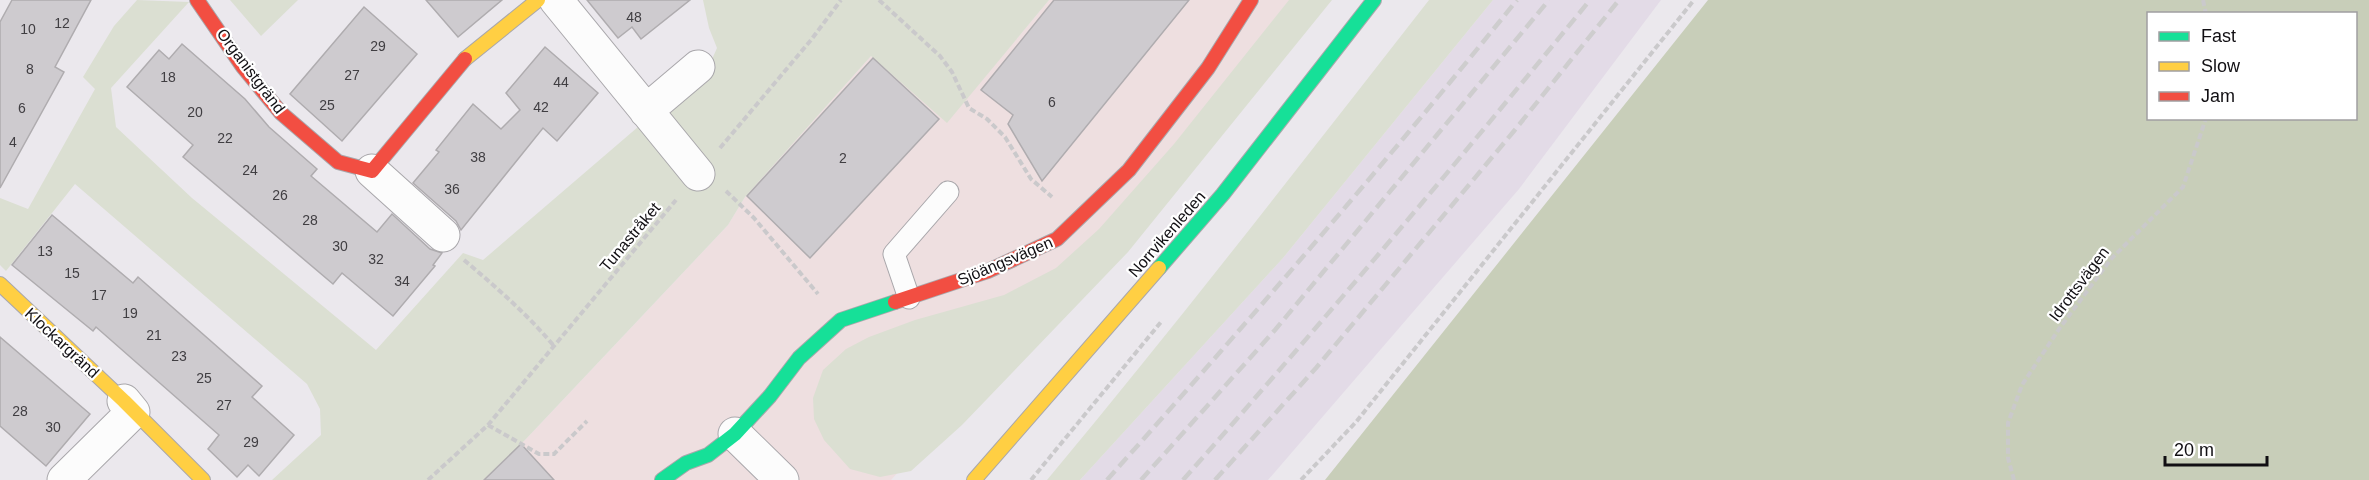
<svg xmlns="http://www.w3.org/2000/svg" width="2369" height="480" viewBox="0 0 2369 480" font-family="Helvetica,sans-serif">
<rect width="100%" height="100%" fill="#ebe8ed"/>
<!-- commercial -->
<path fill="#eedfe0" d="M1049 0H1299L1093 260 891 480H477L526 439 728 225 745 197 871 56 947 122Z"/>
<!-- built -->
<path fill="#e3dbe7" d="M1493 0H1661L1519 189 1268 480H1080L1283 258Z"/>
<!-- green -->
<path fill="#dbdfd2" d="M137 0 189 2 111 88 116 127 192 198 376 350 463 253 483 260 709 66 717 48 709 28 703 0H1049L947 123 871 56 745 197 728 225 526 439 483 480H272L321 435 320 409 307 384 75 184 6 271 0 265V198L28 209 95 89 83 77 114 26Z
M230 0H298L261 36Z
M1289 0H1332L1128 252 962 425 911 471 880 477 850 469 824 440 814 419 813 398 823 370 846 349 869 337 915 320 1004 295 1056 268 1099 229 1174 144Z
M1429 0H1493L1283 258 1080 480H1047C1178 323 1303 161 1429 0Z"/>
<!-- forest -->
<path fill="#c8ceb9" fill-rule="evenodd" d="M1708 0H2369V480H1325ZM2148 14H2356V118H2148Z"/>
<!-- building -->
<path fill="#cecbcf" stroke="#afacaf" stroke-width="1.5" d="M12 0H91L55 67 64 72 0 188V22Z
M426 0H502L458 37Z
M587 0H690L641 39 632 27 618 38Z
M1054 0H1189L1042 181 1008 124 1013 115 981 90Z
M364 7 417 54 342 141 290 94Z
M182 44 245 99 269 127 317 169 311 176 377 232 392 214 430 249 442 253 433 265 435 266 393 316 342 273 333 284 183 157 193 145 127 87 159 50 169 59Z
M545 47 598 93 557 141 543 128 461 230 456 221 413 183 439 152 436 150 473 104 501 129 520 110 506 93Z
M873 58 939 119 810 258 747 196Z
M52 215 133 283 138 277 262 386 252 397 294 435 259 476 248 465 237 477 208 449 219 435 96 327 93 331 12 265Z
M0 337 90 414 46 466 0 426Z
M521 444 554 480H484Z"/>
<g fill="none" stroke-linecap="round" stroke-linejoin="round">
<defs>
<path id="lane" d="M909 298 894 254 948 192"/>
<path id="street" d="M556 0 698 174
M646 111 698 67
M372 171 443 235
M735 434 782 480
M64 480 133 412 124 401"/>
<path id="fast" d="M1159 268 1223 194 1374 0
M662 480 686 463 708 455 735 434 770 396 799 358 841 320 895 302"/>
<path id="slow" d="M465 59 538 0
M0 284 124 401 203 480
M974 480 1159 268"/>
<path id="jam" d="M197 0 243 67 281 113 338 162 372 171 465 59
M895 302 988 271 1057 239 1129 170 1208 68 1251 0"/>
</defs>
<!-- lane casing -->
<use href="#lane" stroke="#a9a7ab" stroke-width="23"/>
<!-- street casing -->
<use href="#street" stroke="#a9a7ab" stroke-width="35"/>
<!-- fast casing -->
<use href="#fast" stroke="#a9a7ab" stroke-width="16"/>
<!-- slow casing -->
<use href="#slow" stroke="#a9a7ab" stroke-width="16"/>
<!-- jam casing -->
<use href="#jam" stroke="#a9a7ab" stroke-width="16"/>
<!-- path -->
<path stroke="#cac9cb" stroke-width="4" stroke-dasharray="6 3" stroke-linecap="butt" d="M879 0 940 56 952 72 969 108 987 119 1005 137 1031 179 1052 197
M2203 0 2206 14
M720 148 811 40 841 0
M726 191 754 218 818 294
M464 260C496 287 527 314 554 346
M488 425 539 454H554L587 421
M428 480 488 425 676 200
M1031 480 1161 322
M1301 480 1356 422 1694 0
M2014 480 2008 458V423L2022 385 2059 329 2111 259 2183 187 2206 118"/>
<!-- lane -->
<use href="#lane" stroke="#fcfcfc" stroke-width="21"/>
<!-- street -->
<use href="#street" stroke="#fcfcfc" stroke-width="33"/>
<!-- fast -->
<use href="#fast" stroke="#16e098" stroke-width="14"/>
<!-- slow -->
<use href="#slow" stroke="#ffcf43" stroke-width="14"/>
<!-- jam -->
<use href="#jam" stroke="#f24e42" stroke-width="14"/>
<!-- rail -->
<path stroke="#cecdce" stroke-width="4.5" stroke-dasharray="12 6" stroke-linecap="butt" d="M1107 480C1247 323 1385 164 1517 0
M1141 480 1275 330 1549 0
M1183 480C1322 323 1457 163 1590 0
M1215 480 1316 368 1514 131 1619 0"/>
</g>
<g text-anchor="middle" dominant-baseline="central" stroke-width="4.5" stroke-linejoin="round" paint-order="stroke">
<!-- number labels -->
<g font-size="14" fill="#403e42">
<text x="634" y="17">48</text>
<text x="62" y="23">12</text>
<text x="28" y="29">10</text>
<text x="378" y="46">29</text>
<text x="30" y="69">8</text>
<text x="352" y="75">27</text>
<text x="168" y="77">18</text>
<text x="561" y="82">44</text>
<text x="1052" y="102">6</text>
<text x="327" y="105">25</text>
<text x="541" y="107">42</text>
<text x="22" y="108">6</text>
<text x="195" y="112">20</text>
<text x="225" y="138">22</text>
<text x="13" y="142">4</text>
<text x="478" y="157">38</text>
<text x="843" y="158">2</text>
<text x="250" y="170">24</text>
<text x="452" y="189">36</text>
<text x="280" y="195">26</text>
<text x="310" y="220">28</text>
<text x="340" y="246">30</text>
<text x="45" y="251">13</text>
<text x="376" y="259">32</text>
<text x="72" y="273">15</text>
<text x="402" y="281">34</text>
<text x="99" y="295">17</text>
<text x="130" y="313">19</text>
<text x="154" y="335">21</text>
<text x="179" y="356">23</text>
<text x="204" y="378">25</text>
<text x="224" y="405">27</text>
<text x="20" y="411">28</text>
<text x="53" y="427">30</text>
<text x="251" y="442">29</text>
</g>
<!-- street labels -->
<g font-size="16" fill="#110f13" stroke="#fff">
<text transform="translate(251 71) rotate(53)">Organistgränd</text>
<text transform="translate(1167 234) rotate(-49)">Norrvikenleden</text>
<text transform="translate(630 237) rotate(-50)">Tunastråket</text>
<text transform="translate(1005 261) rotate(-23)">Sjöängsvägen</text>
<text transform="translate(2079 284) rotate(-53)">Idrottsvägen</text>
<text transform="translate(62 343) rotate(43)">Klockargränd</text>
</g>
</g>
<!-- legend -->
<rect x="2147" y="12" width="210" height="108" fill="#ffffff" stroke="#a09fa1" stroke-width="1.5"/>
<rect x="2159" y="32" width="30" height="9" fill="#16e098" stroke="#a09fa1" stroke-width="1.5"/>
<text x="2201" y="42" font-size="18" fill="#110f13">Fast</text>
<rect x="2159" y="62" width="30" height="9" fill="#ffcf43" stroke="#a09fa1" stroke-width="1.5"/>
<text x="2201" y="72" font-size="18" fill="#110f13">Slow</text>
<rect x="2159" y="92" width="30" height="9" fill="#f24e42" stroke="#a09fa1" stroke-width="1.5"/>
<text x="2201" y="102" font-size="18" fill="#110f13">Jam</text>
<!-- scale -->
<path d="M2165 456v9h102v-9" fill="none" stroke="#110f13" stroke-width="3"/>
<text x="2174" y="456" font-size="18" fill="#110f13" stroke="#ffffff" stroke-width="4.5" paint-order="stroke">20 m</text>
</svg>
